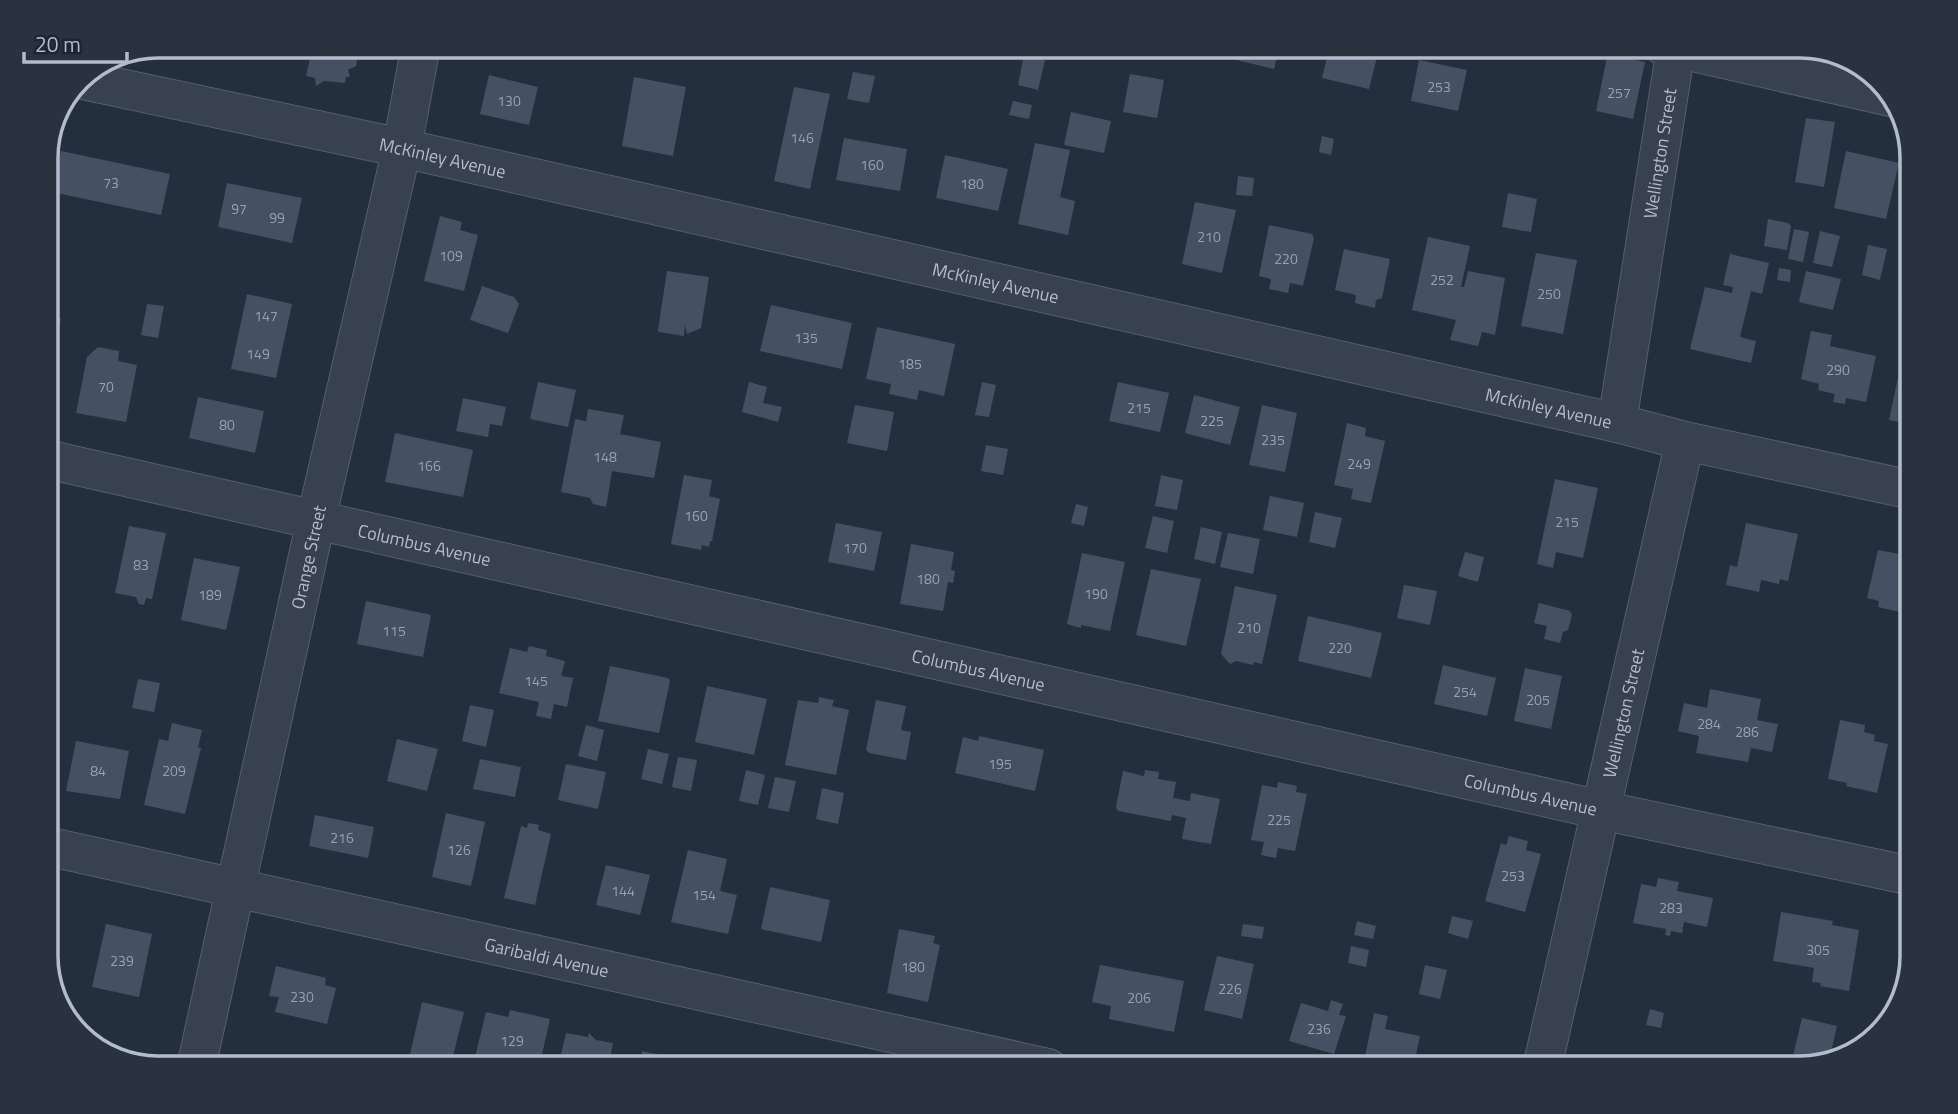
<svg xmlns="http://www.w3.org/2000/svg" width="1958" height="1114" viewBox="0 0 1958 1114" font-family="'Titillium Web',sans-serif">
<rect width="100%" height="100%" fill="#242f3e"/>
<!-- building -->
<path fill="#455162" d="M313 45H355L356 49 351 55 357 59 356 66 348 70 350 77H346L345 83 324 81 316 86 315 78 306 76Z
M497 45H534L532 55Z
M852 45H876L875 54 851 49Z
M1155 45H1196L1194 56Z
M1231 45H1280L1274 69 1228 58Z
M1330 45H1366L1379 49 1369 89 1322 78Z
M1024 55 1045 60 1038 90 1018 85Z
M1611 55 1645 62 1633 119 1596 111 1607 57Z
M1419 60 1467 70 1458 111 1411 101Z
M853 72 875 76 869 103 847 99Z
M1130 74 1164 80 1157 118 1123 112Z
M489 75 538 87 529 125 480 114Z
M634 77 686 87 673 156 622 146Z
M794 87 830 94 810 189 774 181Z
M1013 101 1032 105 1029 119 1009 115Z
M1071 112 1111 121 1104 153 1064 145Z
M1806 118 1835 122 1824 187 1795 182Z
M1322 136 1334 139 1331 155 1319 152Z
M844 138 907 149 900 191 836 180Z
M1035 143 1070 150 1060 197 1075 201 1068 235 1018 224Z
M61 151 170 174 161 215 52 192Z
M1846 151 1899 163 1886 219 1834 208Z
M945 155 1008 169 998 211 936 198Z
M1238 176 1254 178 1252 196 1236 195Z
M227 183 302 198 292 243 218 227Z
M1508 193 1537 199 1531 232 1502 227Z
M1195 202 1236 210 1222 273 1182 264Z
M440 216 462 222 460 230 478 235 464 291 424 281Z
M1768 219 1788 223 1791 226 1787 250 1764 246Z
M1269 225 1312 234 1314 238 1303 286 1290 283 1288 293 1269 289 1271 279 1259 276Z
M1794 229 1809 232 1803 262 1788 259Z
M1820 231 1840 236 1832 267 1813 263Z
M1428 237 1470 246 1461 287H1464L1468 271 1505 278 1495 335 1482 332 1478 346 1450 340 1456 320 1412 310Z
M1868 245 1887 249 1880 280 1862 275Z
M1344 249 1390 259 1382 298 1376 300 1375 308 1355 303 1356 295 1335 290Z
M1536 253 1577 260 1563 334 1521 326Z
M1730 254 1769 263 1762 294 1751 291 1740 337 1756 341 1751 363 1690 349 1705 287 1732 293 1733 287 1723 285Z
M1779 268 1791 270 1790 282 1777 280Z
M667 271 709 277 701 328 687 334 685 325 684 336 659 332 658 330Z
M1806 271 1841 279 1833 310 1799 302Z
M482 286 514 297 519 304 508 333 470 320Z
M1901 290 1912 293V309L1898 306Z
M247 294 292 304 276 378 231 369Z
M147 304 164 306 158 338 141 335Z
M771 305 852 323 842 369 760 351Z
M46 315 61 319 47 375H46Z
M877 327 955 344 944 396 919 390 917 400 889 394 891 384 866 379Z
M1811 331 1832 335 1830 346 1876 356 1866 402 1846 398 1845 404 1833 402 1835 394 1818 390 1819 384 1801 379Z
M98 347 119 351 118 361 137 365 126 422 76 413 87 357Z
M1899 373 1912 376V425L1889 420Z
M538 382 576 390 568 427 530 419Z
M749 382 767 387 763 403 782 407 778 422 742 412Z
M982 382 996 385 989 417 975 415Z
M1118 382 1169 393 1160 432 1109 421Z
M1194 395 1240 407 1230 445 1185 433Z
M198 397 264 411 255 453 189 438Z
M463 398 506 407 502 426 490 424 488 437 456 431Z
M855 405 894 412 887 451 847 443Z
M1262 405 1297 413 1285 472 1249 465Z
M588 409 624 415 620 434 661 442 654 478 612 471 606 507 593 504 590 498 561 492 575 419 586 421Z
M1347 423 1366 428 1365 436 1385 441 1371 503 1351 499 1353 489 1334 485Z
M395 433 473 450 463 497 385 482Z
M986 445 1008 449 1003 475 981 471Z
M684 475 712 480 709 496 720 499 712 541H710L709 547 702 545 701 550 671 544Z
M1161 475 1183 480 1177 510 1155 506Z
M1555 479 1598 488 1583 558 1556 552 1553 568 1537 564Z
M1270 496 1304 503 1297 537 1263 530Z
M1076 504 1088 507 1084 526 1071 523Z
M1315 512 1342 518 1335 548 1309 542Z
M1153 516 1174 521 1167 553 1145 548Z
M836 523 882 532 874 571 828 562Z
M1746 523 1798 534 1788 581 1780 579 1779 584 1761 580 1759 592 1726 585 1730 565 1737 567Z
M129 526 166 533 152 599 146 598 144 605 139 604 136 597 115 593Z
M1201 527 1222 532 1215 564 1194 559Z
M1228 533 1260 539 1253 574 1220 567Z
M911 544 954 552 951 570 955 571 953 583 948 582 943 611 900 604Z
M1878 550 1910 556 1909 559 1912 560V608L1905 606 1904 613 1878 607 1879 601 1867 598Z
M1465 552 1484 557 1478 582 1458 576Z
M1082 553 1125 562 1110 631 1081 625V628L1067 624Z
M194 558 240 567 226 630 181 620Z
M1151 569 1201 579 1186 646 1136 635Z
M1404 585 1437 591 1430 625 1397 618Z
M1235 586 1277 595 1262 664 1254 662 1253 665 1236 661 1230 664 1221 654Z
M366 601 431 615 423 657 357 644Z
M1539 603 1570 611 1572 615 1568 630 1563 632 1560 643 1544 639 1547 626 1534 623Z
M1308 616 1382 633 1371 678 1298 661Z
M529 646 547 650 546 656 565 661 561 676 573 678 567 707 554 704 551 719 536 716 539 702 499 693 510 648 527 652Z
M1443 665 1496 678 1487 716 1434 704Z
M610 666 668 678 670 681 659 733 598 721Z
M1525 668 1562 676 1551 729 1514 721Z
M138 679 160 683 154 712 132 708Z
M707 686 767 699 754 755 695 742Z
M1710 689 1761 699 1757 720 1778 724 1772 752 1751 748 1748 762 1696 753 1699 736 1678 731 1684 703 1707 708Z
M819 697 834 700 832 706 849 710 836 775 785 765 798 700 818 703Z
M876 700 906 706 901 730 911 732 906 760 869 753 866 750Z
M470 705 494 710 486 747 462 741Z
M1840 720 1865 725 1864 732 1875 735 1874 741 1888 744 1877 793 1846 786 1847 783 1828 779Z
M172 723 202 730 198 747 201 748 185 814 144 805 159 739 168 741Z
M586 725 604 730 597 761 578 756Z
M46 733 53 735 47 763H46Z
M979 736 1044 750 1035 791 955 773 963 737 978 741Z
M397 739 438 749 427 791 387 781Z
M76 741 129 751 120 799 66 791Z
M648 749 669 754 662 784 641 779Z
M678 757 697 760 691 791 672 787Z
M480 759 521 767 515 797 473 789Z
M566 764 606 772 598 809 558 800Z
M746 770 765 775 758 805 739 801Z
M1145 770 1159 772 1158 779 1176 782 1173 798 1190 801 1191 793 1220 799 1211 844 1182 839 1186 818 1172 815 1171 821 1118 811 1116 807 1123 771 1144 776Z
M775 777 796 781 789 812 768 808Z
M1278 782 1297 786 1296 792 1307 794 1295 851 1278 848 1276 858 1261 855 1264 842 1251 840 1262 785 1277 788Z
M822 788 844 793 838 824 816 819Z
M446 813 485 822 471 886 432 877Z
M315 815 374 827 368 858 309 846Z
M528 823 539 825 538 830 551 834 535 905 504 898 521 826 527 828Z
M1509 836 1528 841 1526 850 1541 854 1525 912 1485 901 1501 843 1506 845Z
M688 850 727 859 720 891 737 895 728 934 671 922Z
M606 865 650 875 640 915 596 905Z
M1658 878 1679 882 1677 891 1713 898 1707 927 1684 922 1682 933 1671 931 1670 936 1665 935 1666 929 1633 923 1641 884 1656 887Z
M770 887 830 900 821 942 761 929Z
M1781 912 1833 921 1832 925 1859 930 1849 991 1820 986 1821 983 1812 982 1814 968 1773 961Z
M1452 916 1473 921 1468 939 1448 933Z
M1357 921 1376 926 1373 939 1354 935Z
M106 924 152 934 139 997 92 987Z
M1243 924 1264 927 1262 939 1241 936Z
M899 929 935 936 933 943 940 945 928 1002 887 993Z
M1351 946 1369 950 1366 967 1348 963Z
M1217 956 1254 964 1242 1019 1204 1010Z
M1100 965 1184 981 1174 1032 1109 1019 1111 1006 1092 1002Z
M1425 965 1447 970 1440 999 1419 994Z
M276 966 326 978 325 985 336 988 327 1024 275 1012 279 997 269 996Z
M1331 1000 1343 1004 1339 1015 1346 1016 1334 1054 1289 1041 1301 1003 1328 1011Z
M422 1002 464 1012 450 1068H407Z
M1650 1009 1664 1013 1661 1028 1646 1025Z
M510 1010 550 1019 539 1068 502 1060 500 1068 473 1065 486 1012 508 1017Z
M1374 1013 1388 1016 1385 1029 1420 1036 1413 1068H1377L1363 1066Z
M1802 1018 1837 1026 1830 1056 1839 1058 1801 1068H1790Z
M566 1033 588 1037 589 1033 596 1040 613 1043 608 1068H558Z
M642 1051 691 1061 689 1068H639Z
M1461 1055 1477 1059 1476 1064 1491 1068H1458Z"/>
<g fill="none" stroke-linecap="round" stroke-linejoin="round">
<defs>
<g id="minor">
<path d="M1662 45 1895 98"/>
<path id="s1" d="M78 79 402 148 1617 423 1685 441 1912 490"/>
<path id="s2" d="M1617 423 1676 48"/>
<path id="s3" d="M46 459 1601 810 1912 876"/>
<path id="s4" d="M46 846 1048 1068"/>
<path id="s5" d="M196 1068 316 520 402 148 421 45"/>
<path id="s6" d="M1542 1068 1685 441"/>
</g>
</defs>
<!-- minor casing -->
<use href="#minor" stroke="#565f6c" stroke-width="40"/>
<!-- minor -->
<use href="#minor" stroke="#38414e" stroke-width="38"/>
</g>
<g text-anchor="middle" dominant-baseline="central" stroke-width="7" stroke-linejoin="round" paint-order="stroke">
<!-- number labels -->
<g font-size="14" fill="#98a1af">
<text x="1439" y="86">253</text>
<text x="1619" y="92">257</text>
<text x="509" y="100">130</text>
<text x="802" y="137">146</text>
<text x="872" y="164">160</text>
<text x="111" y="182">73</text>
<text x="972" y="183">180</text>
<text x="239" y="208">97</text>
<text x="277" y="217">99</text>
<text x="1209" y="236">210</text>
<text x="451" y="255">109</text>
<text x="1286" y="258">220</text>
<text x="1442" y="279">252</text>
<text x="1549" y="293">250</text>
<text x="266" y="315">147</text>
<text x="806" y="337">135</text>
<text x="258" y="353">149</text>
<text x="910" y="363">185</text>
<text x="1838" y="369">290</text>
<text x="106" y="386">70</text>
<text x="1139" y="407">215</text>
<text x="1212" y="420">225</text>
<text x="227" y="424">80</text>
<text x="1273" y="439">235</text>
<text x="605" y="456">148</text>
<text x="1359" y="463">249</text>
<text x="429" y="465">166</text>
<text x="696" y="515">160</text>
<text x="1567" y="521">215</text>
<text x="855" y="547">170</text>
<text x="141" y="564">83</text>
<text x="928" y="578">180</text>
<text x="1096" y="593">190</text>
<text x="210" y="594">189</text>
<text x="1249" y="627">210</text>
<text x="394" y="630">115</text>
<text x="1340" y="647">220</text>
<text x="536" y="680">145</text>
<text x="1465" y="691">254</text>
<text x="1538" y="699">205</text>
<text x="1709" y="723">284</text>
<text x="1747" y="731">286</text>
<text x="1000" y="763">195</text>
<text x="98" y="770">84</text>
<text x="174" y="770">209</text>
<text x="1279" y="819">225</text>
<text x="342" y="837">216</text>
<text x="459" y="849">126</text>
<text x="1513" y="875">253</text>
<text x="623" y="890">144</text>
<text x="704" y="894">154</text>
<text x="1671" y="907">283</text>
<text x="1818" y="949">305</text>
<text x="122" y="960">239</text>
<text x="913" y="966">180</text>
<text x="1230" y="988">226</text>
<text x="302" y="996">230</text>
<text x="1139" y="997">206</text>
<text x="1319" y="1028">236</text>
<text x="512" y="1040">129</text>
</g>
<!-- street labels -->
<g font-size="18" fill="#b4bcc9" stroke="#1d2633">
<text stroke="none"><textPath href="#s2" startOffset="273">Wellington Street</textPath></text>
<text stroke="none"><textPath href="#s1" startOffset="373">McKinley Avenue</textPath></text>
<text stroke="none"><textPath href="#s1" startOffset="940">McKinley Avenue</textPath></text>
<text stroke="none"><textPath href="#s1" startOffset="1507">McKinley Avenue</textPath></text>
<text stroke="none"><textPath href="#s3" startOffset="388">Columbus Avenue</textPath></text>
<text stroke="none"><textPath href="#s5" startOffset="523">Orange Street</textPath></text>
<text stroke="none"><textPath href="#s3" startOffset="956">Columbus Avenue</textPath></text>
<text stroke="none"><textPath href="#s6" startOffset="364">Wellington Street</textPath></text>
<text stroke="none"><textPath href="#s3" startOffset="1522">Columbus Avenue</textPath></text>
<text stroke="none"><textPath href="#s4" startOffset="513">Garibaldi Avenue</textPath></text>
</g>
</g>
<!-- crop -->
<path d="M0 0H1958V1114H0ZM158 58H1800A100 100 0 0 1 1900 158V956A100 100 0 0 1 1800 1056H158A100 100 0 0 1 58 956V158A100 100 0 0 1 158 58Z" fill="#29323f" fill-rule="evenodd"/>
<path fill="none" stroke="#b4bcc9" stroke-width="3.5" d="M158 58H1800A100 100 0 0 1 1900 158V956A100 100 0 0 1 1800 1056H158A100 100 0 0 1 58 956V158A100 100 0 0 1 158 58Z"/>
<!-- scale -->
<path d="M24 52v10h103v-10" fill="none" stroke="#b4bcc9" stroke-width="3.5"/>
<text x="35" y="52" font-size="21" fill="#b4bcc9" stroke="#1d2633" stroke-width="5" paint-order="stroke">20 m</text>
</svg>
